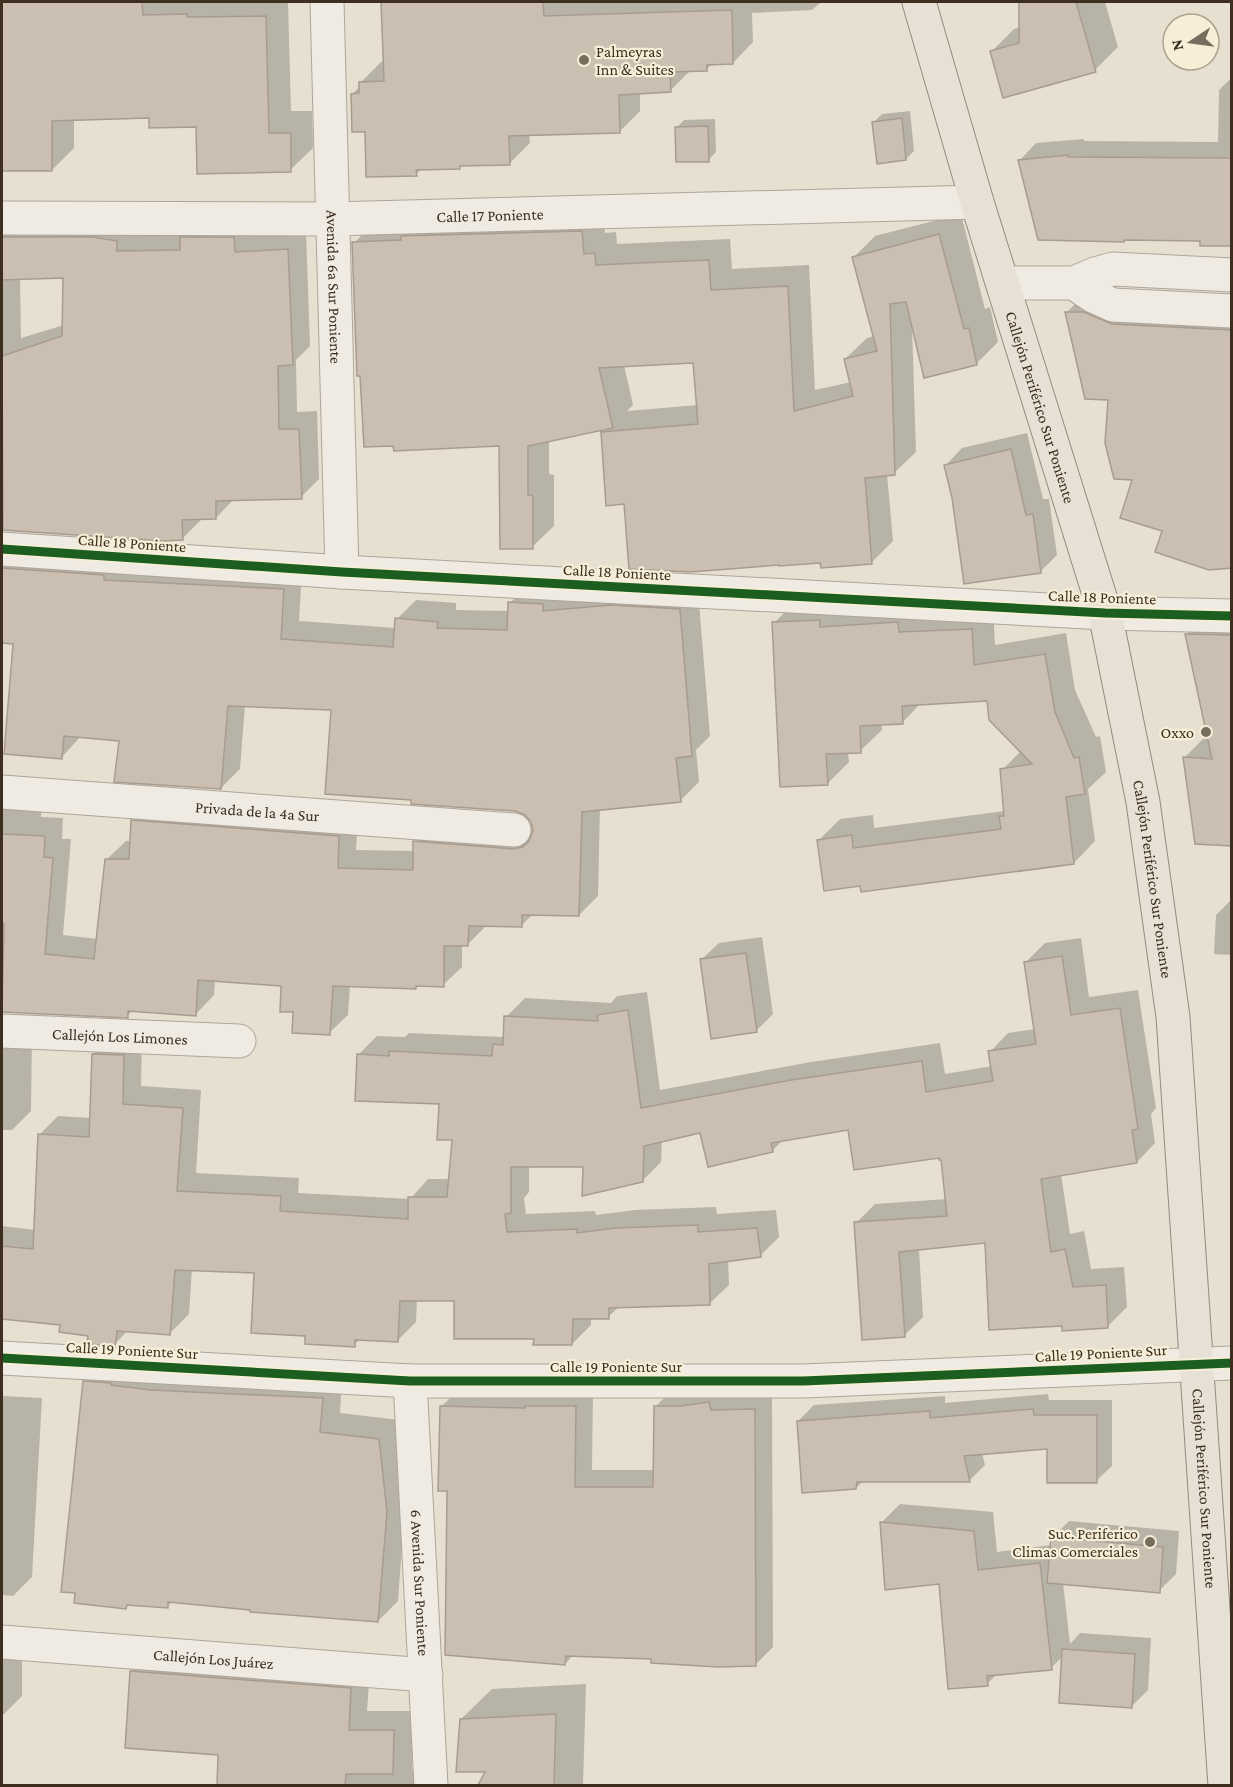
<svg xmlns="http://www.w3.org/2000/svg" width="1233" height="1787" viewBox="0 0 1233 1787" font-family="'Crimson Pro',serif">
<rect width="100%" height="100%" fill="#e7e0d1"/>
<!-- shadow -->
<path fill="#0003" fill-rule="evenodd" d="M2 2H288L291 111H312L313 148 290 170 197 126 151 117 74 119V148L52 170 2 169Z
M381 2H821L812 10 752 13 753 42 733 63H713L706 70H691L670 91 640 92V111L619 132 529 134 530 143 509 164H463L460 168 422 169 416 174 366 131 352 94 361 86V82L381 62H385Z
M1020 2H1105L1118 47 1095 70 991 52 1014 29 1020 27Z
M1232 77V245L1201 240 1020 160 1036 143 1084 139V141L1218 142 1219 90Z
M910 111 914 151 906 159 874 122 882 114Z
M715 119 716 152 708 160 676 128 684 120Z
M603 210 605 233 616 232 617 244 730 239 732 269 809 265 815 390 851 382 845 359 867 338 874 336 854 257 875 236 961 214 985 309 990 307 998 342 977 363 925 376 912 327 916 452 894 473 887 474 893 541 872 562 822 561 625 503 603 433 609 427 549 440V474L554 475V526L532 547 501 444 354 243 375 221ZM694 362 698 405 627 411 633 405 624 365Z
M2 220 306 232 310 346 296 360 297 412 317 411 319 479 301 497 234 499 216 518H200V521L182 539 2 489ZM65 277 64 325 21 338 20 278Z
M1088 291 1232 308V567L1164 530 1134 478 1109 399 1067 312Z
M1027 433 1043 499H1049L1057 555 1041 571 953 498 946 465 962 448Z
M2 545 302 570 299 621 396 628 397 619 416 600 456 603V610L509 611 510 603 529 584 698 591 710 736 696 750 699 782 680 801 600 808 598 896 579 915 533 914 521 926H486L467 945H462V967L443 985H418L416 987 350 985 348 1015 329 1033 295 1011 283 985 215 980 214 995 196 1014 133 1010 127 1016 2 1011 4 1021 32 1032 31 1111 12 1130H2V784L42 794 41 817 63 818 62 839H71L63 935 98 939 107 859 126 841H132L133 821 151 802 358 817 356 850 415 851V842L434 823 534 830 532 821 525 813 516 810 412 799 333 709 245 705 240 769 221 788 120 740 81 736 61 758 15 642 2 641Z
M795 602 993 608 995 645 1066 633 1075 690 1096 737 1100 736 1106 772 1088 789 1095 841 1074 863 862 885 819 840 840 819 873 815 874 828 1005 811 1002 770 1021 751 988 700 921 703 902 723 881 724 882 730 860 751 848 752 849 762 827 784 774 623Z
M1215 606 1232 607V844L1184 758 1208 734 1187 634Z
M1232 899V955L1214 954 1216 915Z
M762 937 773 1014 756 1031 702 959 719 943Z
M1081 938 1089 997 1138 990 1156 1108 1151 1114 1155 1143 1137 1162 1061 1174 1070 1234 1084 1231 1091 1269 1124 1267 1127 1307 1108 1326 1064 1325 986 1241 919 1249 923 1317 904 1336 856 1223 875 1204 947 1199 943 1158 849 1128 784 1139 772 1151 701 1132 662 1141 661 1162 642 1181 584 1166 529 1165V1192L524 1198 526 1214 595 1211 596 1215 635 1210 716 1207 717 1214 776 1210 779 1237 760 1256 728 1260 729 1285 710 1303 620 1306 608 1317H591V1325L572 1344 535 1337 456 1299H417L416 1322 397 1341 361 1338 354 1345 307 1335 255 1272 192 1269 189 1314 170 1333 128 1330 115 1344 61 1324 2 1317V1226L35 1230 39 1135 58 1116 91 1118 93 1054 112 1035 142 1037 141 1086 201 1090 196 1173 299 1178 298 1193 410 1199 428 1179H450L454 1139 440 1103 358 1055 377 1036 405 1037 409 1033 502 1037 505 1034 506 1017 525 998 611 1003 617 996 647 992 660 1090 811 1062 940 1043 945 1074 992 1066 990 1052 1008 1033 1036 1029 1026 962 1045 943Z
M105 1362 342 1379 340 1413 399 1420 406 1491 398 1601 378 1621 172 1601 167 1607 130 1603 126 1607 85 1382Z
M459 1389H593L592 1470H655V1407L673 1389 772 1393 773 1647 755 1665 652 1657 574 1654 565 1664 449 1490 442 1406Z
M1048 1394 1049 1400H1112V1466L1096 1481 1048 1447 982 1453 985 1465 969 1481H863L856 1488 798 1421 814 1405 945 1396V1403Z
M2 1396 42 1398 32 1577 13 1596 2 1595Z
M900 1504 993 1512 997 1552 1051 1545 1052 1538 1069 1521 1179 1531 1176 1574 1159 1591 1063 1583 1070 1644 1080 1633 1151 1638 1148 1690 1132 1706 1063 1656 1051 1668 997 1674 987 1684 940 1582 881 1523Z
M2 1631 22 1641V1696L2 1716Z
M151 1652 370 1669 367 1711H412V1770H415V1786H218L219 1754 131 1671Z
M586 1684 583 1786H480L487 1771 461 1719 492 1689Z"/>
<!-- building -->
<path fill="#cbbfb2" stroke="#a89c90" stroke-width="1.5" d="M2 2H142L143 15 187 14V17L266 16 269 133H291V172L197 174 196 127 149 128V118L52 121V171H2Z
M381 2H543L544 16 732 10 733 64 707 65V71L670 72 671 92 619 95 620 133 509 136 510 165 460 166V169L416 170 417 176 366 177 365 132H352L351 94 359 93V82L384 81Z
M1019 2H1076L1096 72 1003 98 990 51 1019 43Z
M902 118 906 160 877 164 872 122Z
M708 126 709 162H676L675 127Z
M1068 155V157L1232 158V246H1200V241L1124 240V242L1038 240 1018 160Z
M582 231 584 254 595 253 596 265 709 260 711 290 788 286 794 411 853 396 844 359 877 351 852 257 939 234 964 329 969 328 977 365 924 378 906 302 890 304 895 475 865 478 872 564 821 568 820 563 779 566V565L691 572 629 569 624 504 606 506 601 432 698 424 693 363 599 368 613 428 528 446V495L533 496V549H500L499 446 394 451 393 446 364 447 360 376H357L352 242 401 240V236Z
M2 237H93L117 241V251L180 250V237H234L235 252 288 249 293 365 278 366 279 429H299L302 499 216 501V519L182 520 183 540 163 541 3 530 2 356 62 336 63 278 2 280Z
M1065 312H1084L1112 324 1232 330V568L1209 570 1155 552 1162 531 1120 518 1132 480 1114 479 1105 443 1108 400 1085 399Z
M1011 449 1026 515 1033 514 1041 573 964 584 952 498 944 465Z
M2 568 104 575V580L284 589 281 639 393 647 395 618 438 622 437 628 507 630 508 602 543 604V611L611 605 680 609 692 756 676 758 681 802 582 812 579 916 522 915V927L469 926 468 946H444V987L416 986V989L333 986 330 1035 292 1033 293 1012H280L281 986 198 980 196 1016 128 1011V1018L2 1012 4 924H2V834L45 836 44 857 53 858 45 954 94 959 105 859H129L131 820 339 836 338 868 413 870V841L513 849 523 847 529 841 533 831 531 822 525 815 515 811 411 804V800L325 794 331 710 228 706 221 789 114 782 119 741 64 736 62 759 4 754 13 644 2 643Z
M820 620V627L898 622 899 632 972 629 974 665 1045 654 1055 712 1074 758 1079 757 1085 794 1066 797 1074 864 861 892 860 886 824 891 817 840 852 835 853 848 1001 829 999 816H1004L1000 769 1032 764 989 720 987 701 902 706 903 724 860 726 861 753 826 754 828 785 780 787 772 622Z
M1185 634 1232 635V846L1195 844 1183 757 1212 759Z
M746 953 757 1032 711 1039 700 959Z
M1062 956 1071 1015 1120 1008 1138 1129 1132 1130 1137 1163 1041 1179 1051 1252 1065 1249 1073 1287 1106 1285 1108 1328 1062 1331V1326L989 1330 985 1243 899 1252 905 1337 862 1340 854 1222 947 1216 941 1160H939V1158L854 1170 848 1130 771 1143 773 1152 708 1167 700 1133 644 1146 643 1182 582 1196 583 1167H511V1213L505 1214 507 1232 577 1229V1233L615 1228 698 1225V1232L757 1228 761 1257 709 1264 710 1305 609 1308V1319H573L572 1345H533L534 1339H454V1301H400L398 1342 355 1340V1347L305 1344V1336L251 1333 254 1273 175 1270 170 1335 117 1331 115 1346 87 1344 88 1336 59 1332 60 1325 2 1319V1246L33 1249 38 1134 89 1137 92 1054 124 1055 123 1104 183 1108 177 1191 281 1196 280 1211 408 1219V1197H447L452 1140H437L439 1104 355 1101 357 1054 389 1056V1051L492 1056 493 1044 503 1045 504 1016 598 1021 597 1015 628 1010 641 1108 791 1080 922 1061 926 1092 993 1081 988 1051 1036 1044 1024 962Z
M83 1381 111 1383V1385L151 1390 323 1398 320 1432 379 1439 387 1512 378 1622 250 1612V1610L168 1602V1608L127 1605 126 1609 74 1603 75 1593 61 1592Z
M709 1402 711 1410 755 1409 756 1666 718 1667 651 1663V1659L566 1656 565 1665 445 1655 447 1491H438L440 1406 525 1408V1406H576L575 1487H653L654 1406H681Z
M1033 1409 1034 1415H1097V1483H1047V1449L964 1456 970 1482H857L856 1489 802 1493 797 1421 930 1411V1418Z
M880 1522 974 1531 978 1570 1040 1563 1052 1670 987 1676 988 1686 948 1689 939 1584 885 1590Z
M1051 1537 1163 1547 1160 1593 1047 1583Z
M1062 1649 1135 1654 1132 1708 1059 1703Z
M130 1671 351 1688 349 1730H394L393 1774H346L345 1785H217L218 1755 125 1748Z
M556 1714 554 1785H478L485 1772H456L460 1719Z"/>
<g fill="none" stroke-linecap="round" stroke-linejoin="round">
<defs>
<g id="minor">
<path id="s1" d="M327 2 342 572"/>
<path id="s2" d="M2 218 331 219 977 202"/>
<path d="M1003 283H1074L1095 274 1113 269 1232 275"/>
<path d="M1074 283 1093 296 1113 305 1232 311"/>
<path d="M2 549 342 572 1105 613 1232 616"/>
<path id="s3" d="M2 792 514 830"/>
<path id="s4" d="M2 1031 239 1041"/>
<path d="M2 1358 410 1381H803L1232 1363"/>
<path id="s5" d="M410 1381 431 1786"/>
<path id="s6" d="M2 1642 426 1675"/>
</g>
<g id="major">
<path id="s7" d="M919 2 977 202 1105 613 1143 802 1173 1017 1225 1786"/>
</g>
</defs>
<!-- minor casing -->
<use href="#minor" stroke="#ada599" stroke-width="35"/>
<!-- major casing -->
<use href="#major" stroke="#928b80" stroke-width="35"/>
<!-- minor -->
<use href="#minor" stroke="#efebe3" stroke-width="33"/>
<!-- major -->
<use href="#major" stroke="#e6e1d4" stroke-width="33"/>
<defs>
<path id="cycleway" d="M2 549 342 572 1105 613 1232 616
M2 1358 410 1381H803L1232 1363"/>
</defs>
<!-- cycleway casing -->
<use href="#cycleway" stroke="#f7eed8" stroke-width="13"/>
<!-- cycleway -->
<use href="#cycleway" stroke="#1b5e20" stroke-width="9"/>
</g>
<!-- markers -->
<g fill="#786c5e" stroke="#f7eed8" stroke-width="2">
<circle cx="584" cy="60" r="6"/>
<circle cx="1206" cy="732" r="6"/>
<circle cx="1150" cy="1542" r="6"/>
</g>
<g text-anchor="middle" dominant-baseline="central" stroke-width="4.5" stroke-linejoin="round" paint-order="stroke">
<!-- poi labels -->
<g font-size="16" fill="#3d2e20" stroke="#f7eed8" text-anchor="end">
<text x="596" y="51" text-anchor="start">Palmeyras<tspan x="596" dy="18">Inn &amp; Suites</tspan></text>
<text x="1194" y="732">Oxxo</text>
<text x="1138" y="1533">Suc. Periferico<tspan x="1138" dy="18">Climas Comerciales</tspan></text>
</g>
<!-- street labels -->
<g font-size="16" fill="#3d2e20" stroke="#f7eed8">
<text stroke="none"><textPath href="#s2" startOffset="488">Calle 17 Poniente</textPath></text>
<text stroke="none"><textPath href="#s1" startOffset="285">Avenida 6a Sur Poniente</textPath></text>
<text stroke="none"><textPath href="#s7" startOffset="423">Callejón Periférico Sur Poniente</textPath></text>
<text transform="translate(132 543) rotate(4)">Calle 18 Poniente</text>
<text transform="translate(617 572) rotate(3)">Calle 18 Poniente</text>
<text transform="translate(1102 597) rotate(2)">Calle 18 Poniente</text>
<text stroke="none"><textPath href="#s3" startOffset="256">Privada de la 4a Sur</textPath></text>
<text stroke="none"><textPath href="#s7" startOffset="909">Callejón Periférico Sur Poniente</textPath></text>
<text stroke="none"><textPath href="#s4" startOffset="118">Callejón Los Limones</textPath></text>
<text transform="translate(132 1350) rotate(3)">Calle 19 Poniente Sur</text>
<text transform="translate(1101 1353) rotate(-3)">Calle 19 Poniente Sur</text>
<text x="616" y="1366">Calle 19 Poniente Sur</text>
<text stroke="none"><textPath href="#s7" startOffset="1521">Callejón Periférico Sur Poniente</textPath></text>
<text stroke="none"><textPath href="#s5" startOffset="202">6 Avenida Sur Poniente</textPath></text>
<text stroke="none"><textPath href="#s6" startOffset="212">Callejón Los Juárez</textPath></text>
</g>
</g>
<!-- border -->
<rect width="1233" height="1787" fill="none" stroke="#3d2e20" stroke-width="6"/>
<!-- north arrow -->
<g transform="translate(1191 42) rotate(257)"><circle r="28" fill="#f7eed8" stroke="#ada18e" stroke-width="1.5"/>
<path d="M0-4.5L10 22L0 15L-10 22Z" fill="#786c5e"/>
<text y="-9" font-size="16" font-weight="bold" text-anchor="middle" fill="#3d2e20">N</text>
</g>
</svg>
